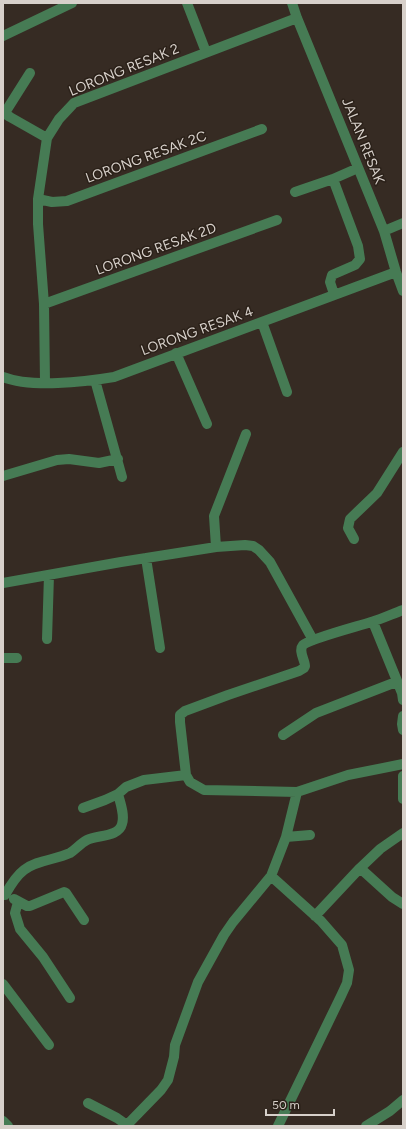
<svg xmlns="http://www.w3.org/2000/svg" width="406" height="1129" viewBox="0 0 406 1129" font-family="Figtree,sans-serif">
<rect width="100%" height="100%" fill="#362b23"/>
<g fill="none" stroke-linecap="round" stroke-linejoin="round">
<!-- minor -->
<path stroke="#467b54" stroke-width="10" d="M187 3 206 52
M292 3 297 18 384 231 396 272 403 291
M3 36 72 3
M30 73 6 111 7 115 10 117 47 138
M333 179 358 168
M295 192 333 179 358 246 360 259 355 265 332 275 330 282 334 294
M38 199 52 202 67 201 262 129
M384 231 403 223
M44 304 277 220
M262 322 287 392
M176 353 207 424
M3 377C31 388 84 382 114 377L396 272
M95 380 122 477
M45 383 44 304 38 224V199L47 138 59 119 74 103 297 18
M3 476 57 460 69 459 99 463 118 459
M354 539 348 528 350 519 377 493 403 452
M216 547 214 516 246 434
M146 558 160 648
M3 583 121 562 216 547 245 545 253 546 259 550 270 562 313 640
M373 622 402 693 403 700
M47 639 49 575
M3 658H17
M403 716 402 724 403 730
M283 735 316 713 396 682
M186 775 180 722V715L185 711 228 695 299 671 304 668 305 666C305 660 298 651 303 645 309 639 359 626 371 622 382 619 392 614 403 610
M403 776V799
M83 808 105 800 118 794 126 787 144 780 186 775 190 782 204 790 297 792
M286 837 310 835
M360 868 392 897 403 904
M271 876 321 921 342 945 349 970 347 983 341 996 278 1126
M3 895H5C10 886 16 876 24 870 37 860 55 860 70 853 76 849 81 843 87 840 97 835 119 837 122 824 125 815 120 802 118 794
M14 899 27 906H30L64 892 66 893 84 920
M18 902 15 913 20 929 43 957 70 998
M315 916 360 868 380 849 403 833
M3 984 49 1045
M88 1103 117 1118 127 1125
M3 1121 8 1126
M126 1126 161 1090 168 1080 174 1057 175 1045 198 982 224 935 233 922 271 876 286 837 297 792 348 775 403 764
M366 1126 390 1111 403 1100"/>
</g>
<g text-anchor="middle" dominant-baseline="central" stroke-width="3" stroke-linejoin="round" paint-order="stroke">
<!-- street labels -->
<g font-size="14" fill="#d7d0ca" stroke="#2b2119">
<text transform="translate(124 70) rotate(-22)">LORONG RESAK 2</text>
<text transform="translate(363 141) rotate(68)">JALAN RESAK</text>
<text transform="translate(146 157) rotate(-20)">LORONG RESAK 2C</text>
<text transform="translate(156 249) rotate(-20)">LORONG RESAK 2D</text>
<text transform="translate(197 331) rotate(-20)">LORONG RESAK 4</text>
</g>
</g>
<!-- border -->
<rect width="406" height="1129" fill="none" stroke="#d7d0ca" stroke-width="8"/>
<!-- scale -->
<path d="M266 1109v6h68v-6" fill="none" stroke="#d7d0ca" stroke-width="2"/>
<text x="272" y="1109" font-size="12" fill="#d7d0ca" stroke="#2b2119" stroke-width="3" paint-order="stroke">50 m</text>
</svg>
